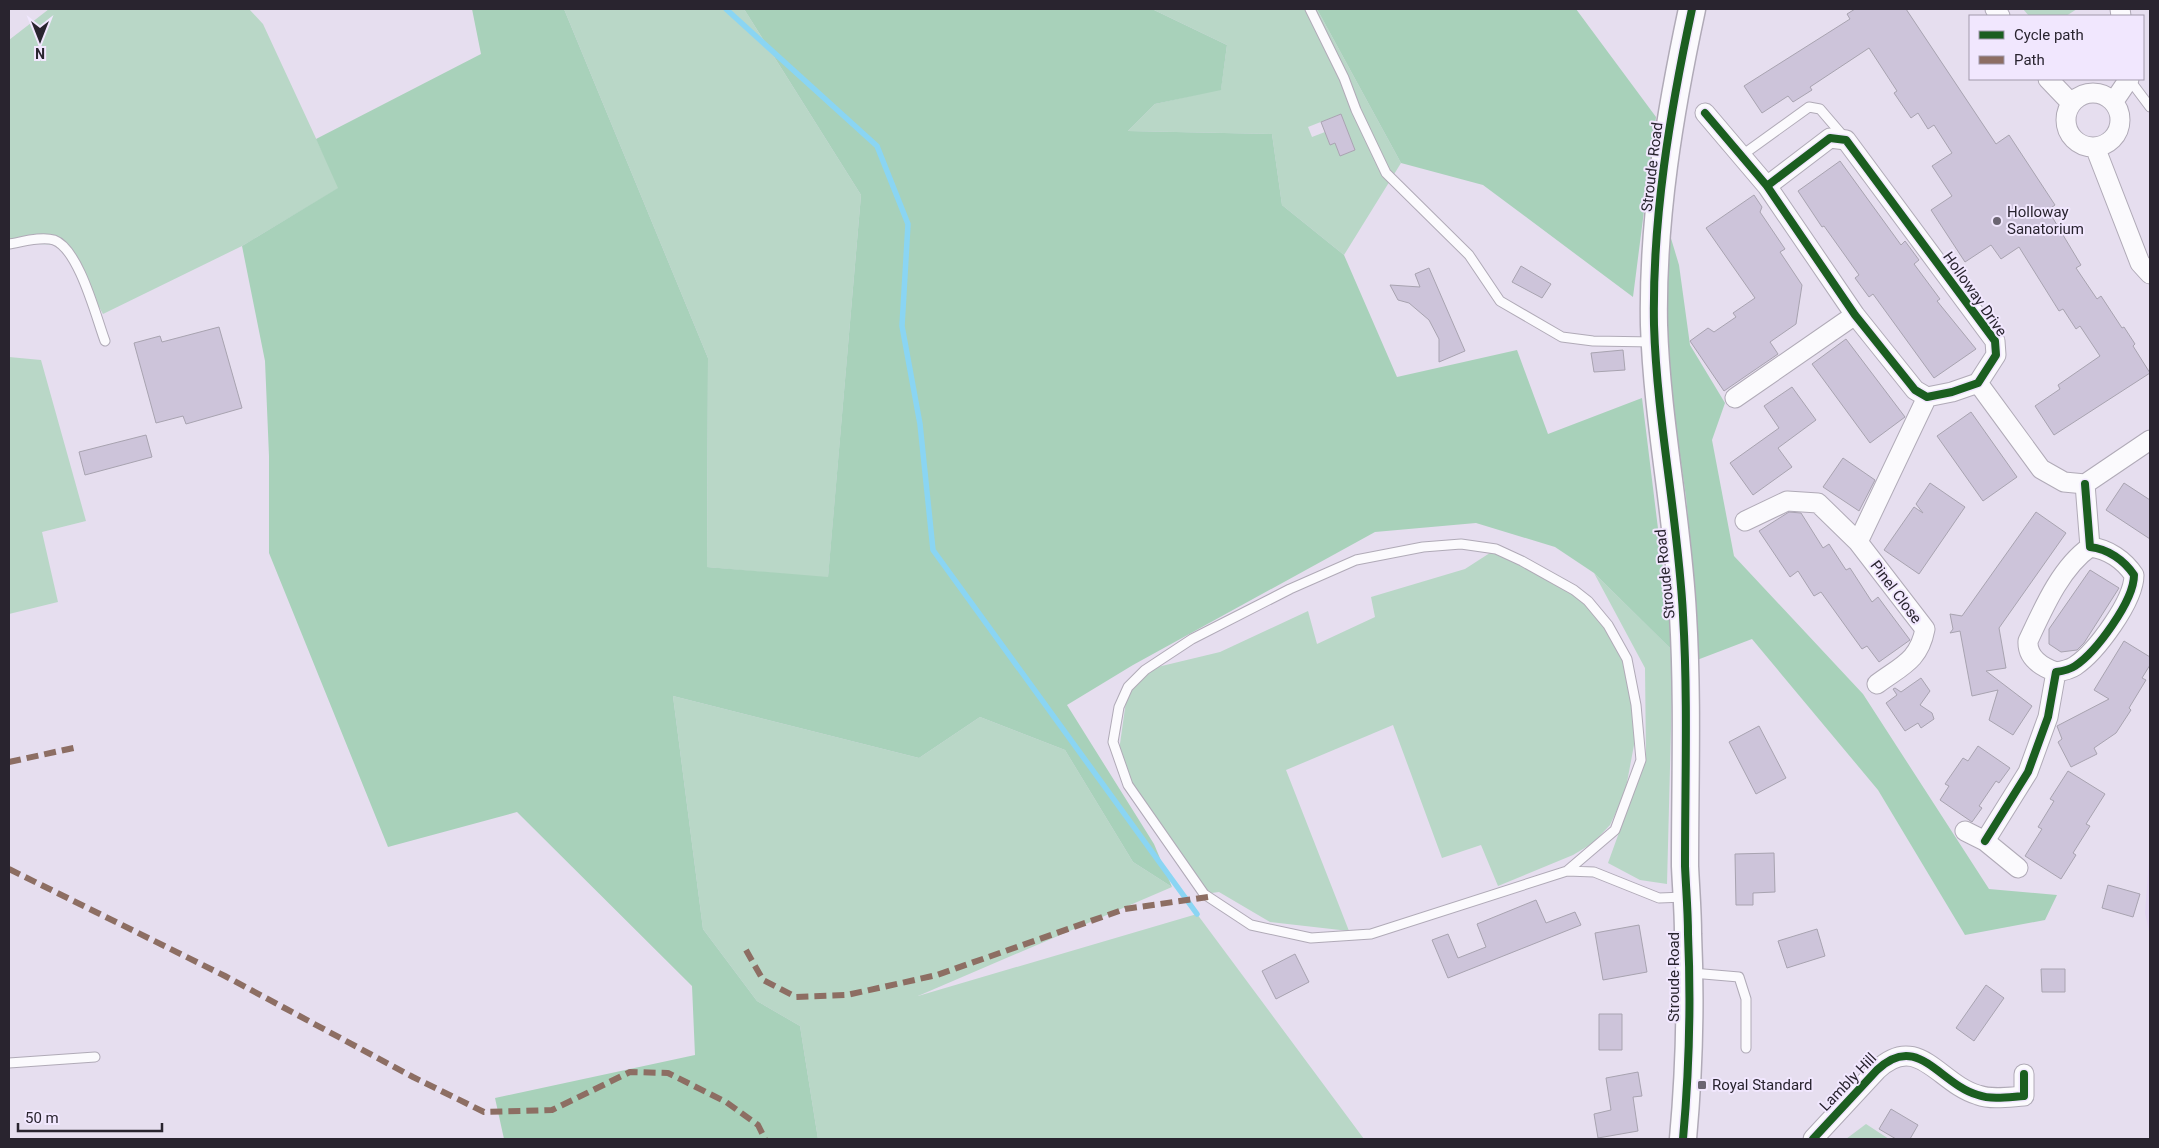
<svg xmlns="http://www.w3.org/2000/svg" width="2159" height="1148" viewBox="0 0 2159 1148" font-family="Roboto,sans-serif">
<rect width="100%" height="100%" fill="#e6deef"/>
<!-- built -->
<path fill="#e3d6f1" d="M2150 846V936L2145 913Z"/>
<!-- green -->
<path fill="#b9d7c7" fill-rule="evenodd" d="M49 9H249L263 24 339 188 242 246 103 314 64 245 9 243V40Z
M564 9H744L861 195 828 578 707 567 708 358Z
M1152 9H1317L1401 163 1344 255 1282 205 1272 134 1128 131 1155 104 1221 89 1227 45ZM1341 114 1355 150 1340 156 1335 143 1330 145 1325 132 1312 137 1308 127Z
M2023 9H2077L2066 16H2029Z
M9 357 41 360 86 521 42 532 58 602 9 614Z
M1496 549 1571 592 1585 603 1616 638 1623 660 1637 729 1625 793 1610 825 1593 843 1573 855 1498 886 1481 845 1442 858 1393 725 1286 770 1349 931 1270 922 1219 892 1204 894 1128 785 1118 758 1128 687 1145 670 1220 652 1308 611 1317 644 1375 617 1371 597 1465 569Z
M1594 573 1673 651 1667 884 1640 880 1608 863 1646 758 1645 668Z
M673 696 919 758 980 717 1065 750 1133 862 1172 887 918 996 1197 914 1364 1139H818L800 1026 757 1001 703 929Z
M1866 1124 1889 1139H1846Z"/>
<!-- forest -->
<path fill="#a8d1ba" d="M472 9H564L708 358 707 567 828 577 861 195 744 9H1152L1227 45 1221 90 1155 104 1128 131 1272 134 1282 205 1344 255 1397 377 1517 350 1548 434 1642 398 1673 651 1594 573 1555 547 1476 523 1375 532 1133 665 1067 705 1154 844 1172 887 1133 862 1065 750 980 717 919 758 673 696 703 929 757 1001 800 1026 818 1139H504L495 1098 695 1055 692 986 517 812 388 847 269 553V456L265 361 242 246 338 188 316 139 481 54Z
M1317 9H1576L1656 117 1633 297 1483 185 1401 163Z
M1667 225 1679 265 1690 345 1725 403 1712 440 1734 556 1863 694 1989 889 2057 895 2045 920 1965 935 1878 790 1752 639 1697 660 1695 591 1686 497 1663 338Z"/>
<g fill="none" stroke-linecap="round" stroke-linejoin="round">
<!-- stream -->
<path stroke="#8ad5f3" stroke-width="5.5" d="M726 9 877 146 908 224 902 326 920 424 933 550 1197 914"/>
</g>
<!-- building -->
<path fill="#cdc4da" stroke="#a8a3b0" d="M1855 9H1906L1996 144 2009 135 2055 205 2048 210 2081 265 2076 268 2097 299 2101 296 2122 328 2124 327 2135 344 2133 346 2150 373 2054 435 2035 406 2060 389 2058 385 2100 356 2080 326 2076 329 2063 309 2059 311 2019 247 2001 259 1991 245 1965 262 1931 210 1952 196 1932 166 1952 153 1934 125 1928 129 1918 113 1911 118 1894 93 1897 91 1869 48 1810 87 1812 90 1793 102 1788 96 1762 113 1744 86 1850 19 1847 14Z
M1341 114 1355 150 1340 156 1335 143 1330 145 1321 122Z
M1840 161 1901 245 1905 241 1919 260 1914 264 1940 299 1937 301 1976 349 1934 378 1873 294 1869 297 1855 278 1859 275 1824 226 1822 227 1798 191Z
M1754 195 1762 207 1760 212 1785 249 1780 252 1802 285 1796 324 1770 342 1778 354 1724 391 1690 341 1708 328 1714 332 1736 317 1733 313 1755 298 1706 228Z
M1521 266 1551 284 1542 298 1512 282Z
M1429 268 1465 351 1439 362V339L1429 320 1409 303 1398 300 1390 285 1420 287 1415 274Z
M219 327 242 408 186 424 183 416 156 423 134 343 160 336 162 342Z
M1846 339 1905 417 1870 443 1812 364Z
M1623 350 1625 370 1594 372 1591 353Z
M1792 387 1816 420 1778 448 1792 467 1753 495 1730 463 1779 428 1764 406Z
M1971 412 2017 477 1983 501 1937 436Z
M146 435 152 457 85 475 79 452Z
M1843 458 1875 480 1859 511 1823 487Z
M1930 483 1965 507 1919 574 1884 550 1914 507 1923 513 1916 504Z
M2124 483 2150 500V539L2106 510Z
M1789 512 1801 513 1823 548 1829 544 1846 570 1850 568 1872 602 1878 597 1910 640 1879 662 1867 646 1862 649 1821 592 1814 596 1798 571 1790 577 1759 531Z
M2036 512 2066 533 1999 628 2006 668 1986 671 2032 706 2013 735 1989 720 1998 690 1972 696 1960 631 1950 633 1953 629 1950 614 1962 616Z
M2090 570 2119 588 2084 643 2077 650 2061 652 2049 644V629Z
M2124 641 2150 657V665L2142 678 2146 680 2129 708 2131 710 2116 733 2094 748 2097 754 2071 767 2058 742 2062 739 2057 726 2109 699 2094 690Z
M1921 678 1930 691 1920 705 1932 713 1934 719 1921 728 1918 723 1905 731 1886 703 1897 695 1893 689 1895 688 1901 692Z
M1759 726 1786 778 1756 794 1729 742Z
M1978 746 2010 768 1999 783 1996 781 1979 806 1982 808 1972 822 1940 800 1949 786 1945 784 1963 758 1968 761Z
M2068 771 2105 794 2086 824 2090 826 2073 853 2076 855 2061 879 2025 856 2042 829 2038 827 2054 801 2050 799Z
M1774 853 1775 892 1753 893V905H1736L1735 854Z
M2108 885 2140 894 2133 917 2102 908Z
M1536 900 1546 923 1575 912 1581 925 1448 978 1432 940 1448 934 1458 958 1486 947 1477 924Z
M1639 925 1647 972 1603 980 1595 933Z
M1817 929 1825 956 1787 968 1778 941Z
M1295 954 1309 982 1276 999 1262 971Z
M2041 969H2065V992H2042Z
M1986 985 2004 998 1974 1041 1956 1028Z
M1599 1014H1622V1050H1599Z
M1638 1072 1642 1096 1633 1097 1638 1131 1598 1138 1594 1114 1611 1110 1606 1078Z
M1891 1109 1918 1125 1910 1139H1896L1879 1129Z"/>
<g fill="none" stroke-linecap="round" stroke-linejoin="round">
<defs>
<path id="lane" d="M1310 9 1344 78 1356 110 1386 173 1469 255 1500 301 1562 337 1593 341 1654 342
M2129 79 2150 107
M1741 156 1809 107 1820 109 1844 137
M9 244C22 242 41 236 54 240 79 249 96 317 105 341
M1567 871 1615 830 1641 760 1636 705 1627 659 1608 625 1588 601 1574 590 1522 561 1496 549 1461 544 1423 547 1356 560 1290 589 1192 639 1145 670 1128 687 1119 707 1113 742 1128 785 1204 894 1251 925 1311 938 1371 934 1567 871 1594 872 1659 898 1685 897
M1692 973 1739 977 1746 999V1048
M9 1063 95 1057"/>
<path id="street" d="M1995 9 2000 16
M2120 9 2121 16
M2048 79 2071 103
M2066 120a27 27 0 1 1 54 0a27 27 0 1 1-54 0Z
M2114 101 2129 79
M1705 113 1767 186 1855 315 1915 390 1927 397 1952 392 1978 383 1996 355 1995 341 1846 140 1830 138 1767 186
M2095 147 2140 263 2150 274
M1978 383 2041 469 2064 482 2085 484 2150 440
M1735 398 1855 315
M1745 521 1787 501 1818 503 1858 542 1925 629C1919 661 1901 666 1877 684
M1858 542 1927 397
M2056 672C2042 667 2027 658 2028 641 2043 609 2061 567 2090 547
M1965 831 1985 841 2018 868
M1985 841 2028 772 2048 717 2056 672C2063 671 2069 670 2075 666 2096 652 2134 601 2134 575 2124 560 2108 549 2090 547L2085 484
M1813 1139 1877 1070C1918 1031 1939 1084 1978 1095 1992 1100 2009 1097 2024 1096V1074"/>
<path id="secondary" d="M1683 1139C1689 1073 1691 1001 1688 934 1688 911 1686 889 1685 866 1685 782 1688 698 1683 615 1678 518 1657 422 1654 325 1652 219 1670 112 1692 9"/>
</defs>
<!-- lane casing -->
<use href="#lane" stroke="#b0aab7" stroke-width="11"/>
<!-- street casing -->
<use href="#street" stroke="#b0aab7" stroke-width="21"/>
<!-- secondary casing -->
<use href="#secondary" stroke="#b0aab7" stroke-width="29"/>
<!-- lane -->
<use href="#lane" stroke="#fbfafd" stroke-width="9"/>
<!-- street -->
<use href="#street" stroke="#fbfafd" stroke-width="19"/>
<!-- secondary -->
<use href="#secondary" stroke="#fbfafd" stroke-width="26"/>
<!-- quiet -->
<path stroke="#8d6e63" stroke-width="6" stroke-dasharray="12 6" stroke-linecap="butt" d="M9 762 78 747
M9 869 225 976 413 1077 484 1112 552 1110 630 1072 668 1073 726 1102 758 1125 765 1139
M746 950 763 980 796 997 847 995 937 975 1125 909 1208 897"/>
<defs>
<path id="cycleway" d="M1705 113 1767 186 1855 315 1915 390 1927 397 1952 392 1978 383 1996 355 1995 341 1846 140 1830 138 1767 186
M1985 841 2028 772 2048 717 2056 672C2063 671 2069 670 2075 666 2096 652 2134 601 2134 575 2124 560 2108 549 2090 547L2085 484
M1683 1139C1689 1073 1691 1001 1688 934 1688 911 1686 889 1685 866 1685 782 1688 698 1683 615 1678 518 1657 422 1654 325 1652 219 1670 112 1692 9
M1813 1139 1877 1070C1918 1031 1939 1084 1978 1095 1992 1100 2009 1097 2024 1096V1074"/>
</defs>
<!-- cycleway casing -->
<use href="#cycleway" stroke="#f1e7fe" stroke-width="11"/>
<!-- cycleway -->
<use href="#cycleway" stroke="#1b5e20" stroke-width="8"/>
</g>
<!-- markers -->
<g fill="#6b6572" stroke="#f1e7fe" stroke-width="2">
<circle cx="1997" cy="221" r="5"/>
<rect x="1697" y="1080" width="10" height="10" rx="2.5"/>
</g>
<g text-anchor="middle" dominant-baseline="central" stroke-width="4" stroke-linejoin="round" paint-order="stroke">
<!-- street labels -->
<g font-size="15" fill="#29242f" stroke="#f1e7fe">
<text transform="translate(1652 167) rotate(-83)">Stroude Road</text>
<text transform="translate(1975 294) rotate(55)">Holloway Drive</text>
<text transform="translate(1665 574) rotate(-96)">Stroude Road</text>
<text transform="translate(1896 592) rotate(53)">Pinel Close</text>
<text transform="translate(1674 977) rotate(-90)">Stroude Road</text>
<text transform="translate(1848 1082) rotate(-46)">Lambly Hill</text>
</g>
<!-- poi labels -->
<g font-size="15" fill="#29242f" stroke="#f1e7fe" text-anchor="start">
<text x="2007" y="212">Holloway<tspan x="2007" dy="17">Sanatorium</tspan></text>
<text x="1712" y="1085">Royal Standard</text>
</g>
</g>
<!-- border -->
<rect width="2159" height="1148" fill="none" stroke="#29242f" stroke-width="20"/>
<!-- legend -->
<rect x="1969" y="15" width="175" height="65" fill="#f1e7fe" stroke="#a199ab"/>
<rect x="1979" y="31" width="25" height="8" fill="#1b5e20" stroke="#a199ab"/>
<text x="2014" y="40" font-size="15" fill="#29242f">Cycle path</text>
<rect x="1979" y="56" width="25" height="8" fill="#8d6e63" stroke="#a199ab"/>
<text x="2014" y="65" font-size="15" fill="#29242f">Path</text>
<!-- north arrow -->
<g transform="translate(40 40) rotate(180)" stroke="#f1e7fe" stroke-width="4" paint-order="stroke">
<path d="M0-4L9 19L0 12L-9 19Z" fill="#29242f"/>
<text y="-8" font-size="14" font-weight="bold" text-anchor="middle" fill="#29242f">N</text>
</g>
<!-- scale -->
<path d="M18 1123v8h144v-8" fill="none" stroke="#29242f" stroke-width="2.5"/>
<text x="25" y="1123" font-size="15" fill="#29242f" stroke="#f1e7fe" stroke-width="4" paint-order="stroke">50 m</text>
</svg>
